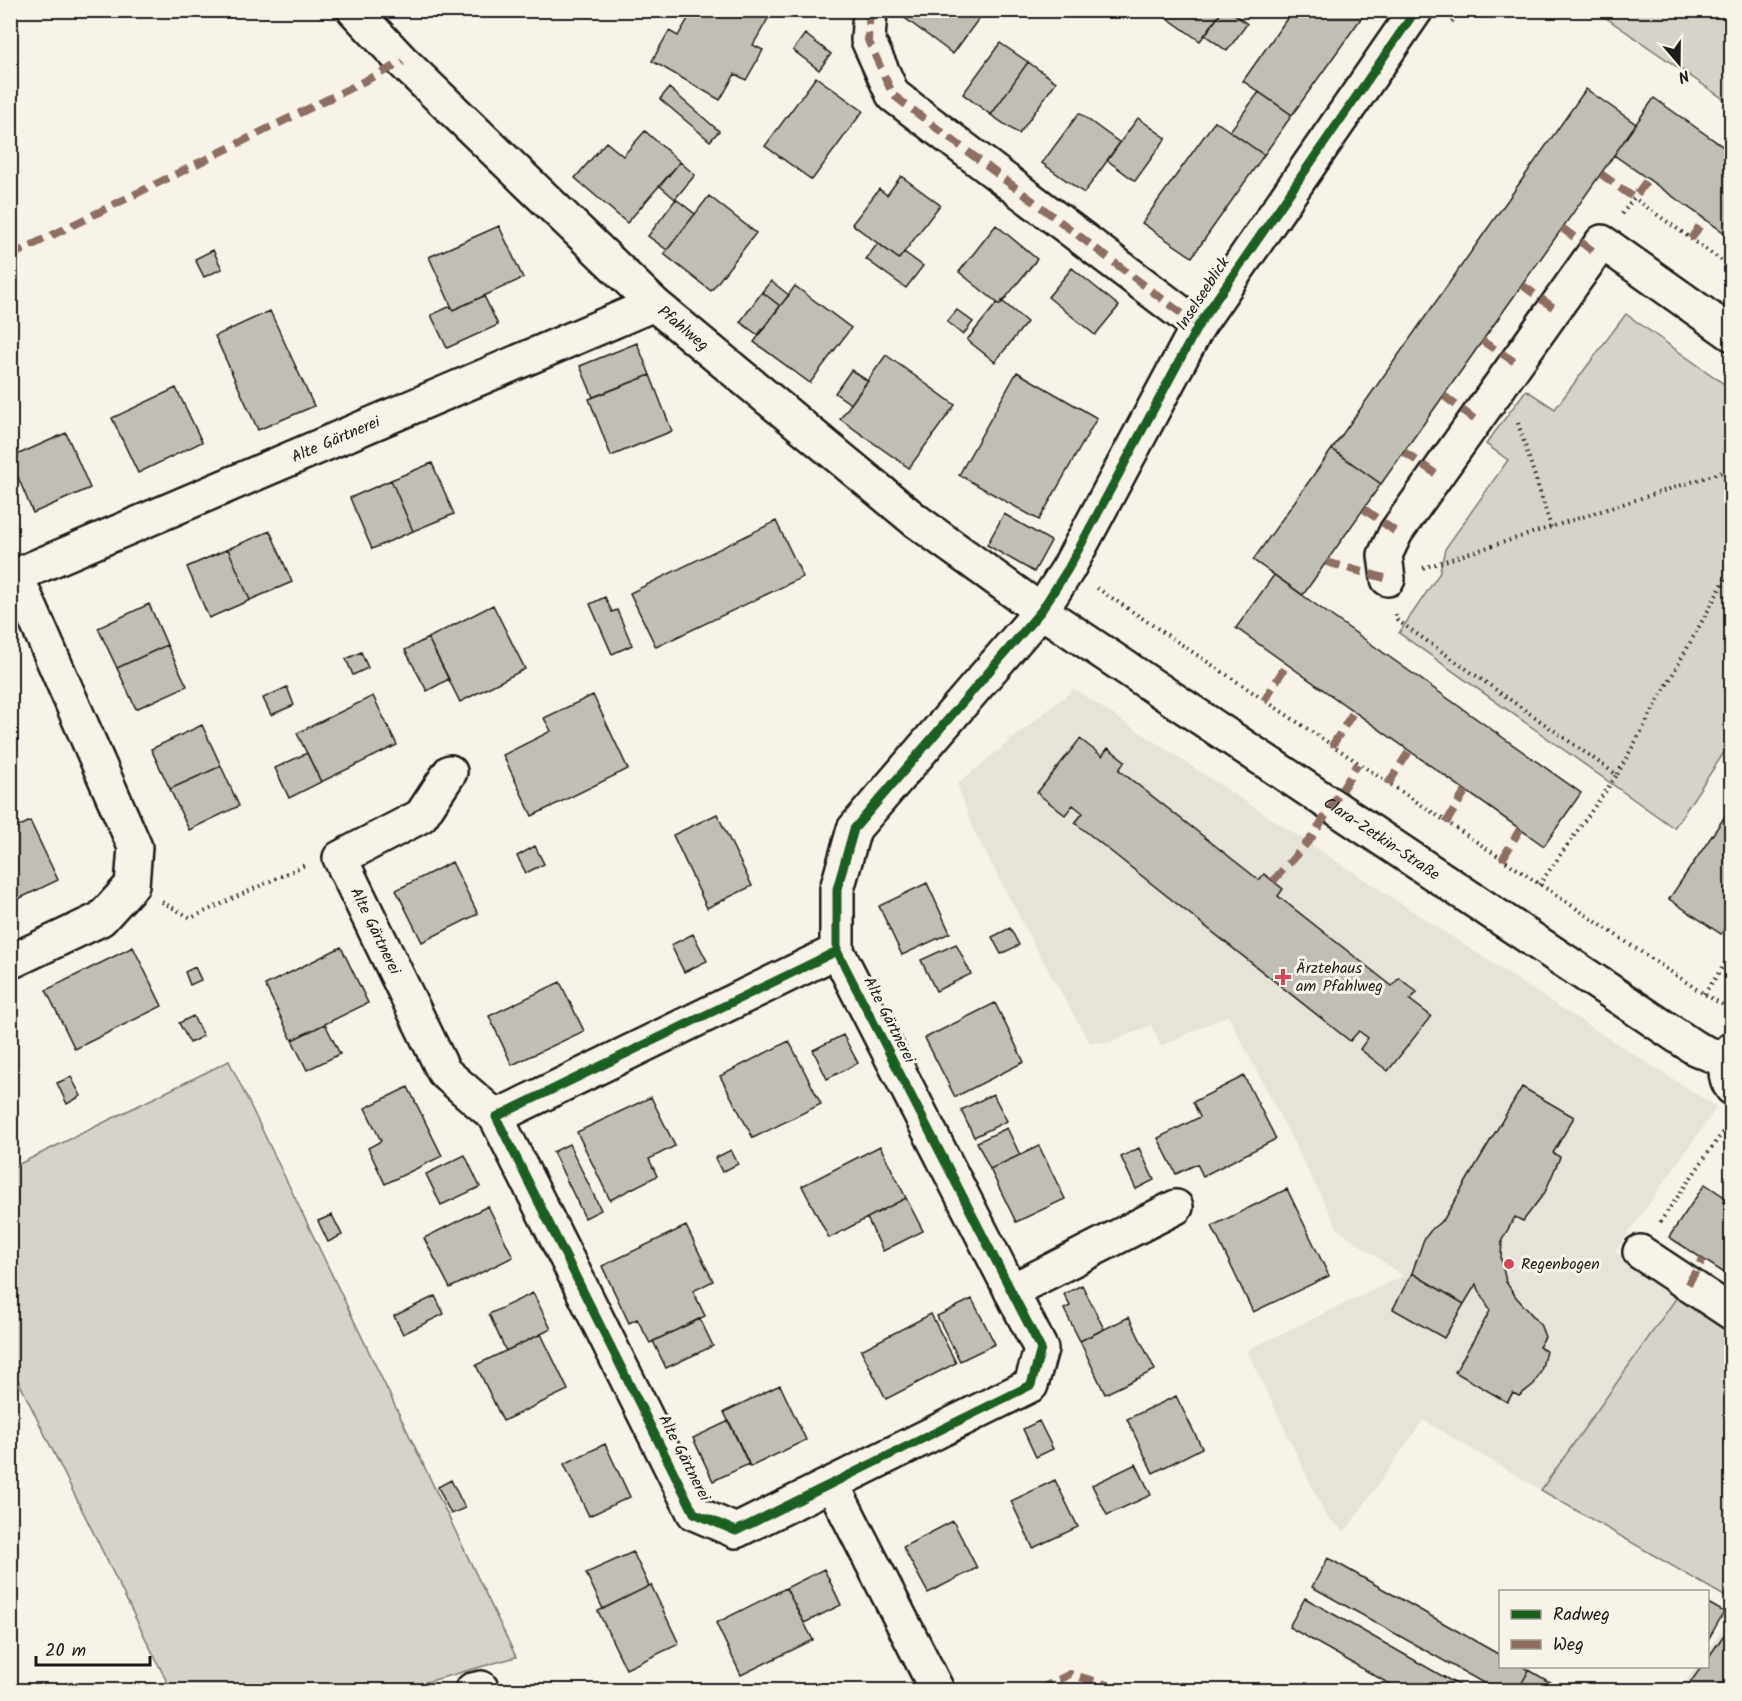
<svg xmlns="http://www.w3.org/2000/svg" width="1742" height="1701" viewBox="0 0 1742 1701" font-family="Kalam,sans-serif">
<rect width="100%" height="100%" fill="#f7f3e8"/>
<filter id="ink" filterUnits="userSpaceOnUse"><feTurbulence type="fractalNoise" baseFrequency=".0167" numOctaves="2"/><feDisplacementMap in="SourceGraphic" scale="12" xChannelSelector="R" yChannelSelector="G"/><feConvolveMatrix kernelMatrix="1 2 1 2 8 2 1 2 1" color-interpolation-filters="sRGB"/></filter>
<g filter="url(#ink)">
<!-- built -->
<path fill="#e6e3d9" d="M1074 689 1559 1007 1717 1107 1615 1252 1677 1297 1541 1490 1423 1420 1345 1532 1326 1516 1247 1350 1403 1276 1338 1229 1228 1015 1161 1046 1151 1025 1109 1043 1089 1042 1036 948 974 831 957 784Z
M1731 1616V1690H1680L1696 1667 1708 1666V1651Z"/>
<!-- green -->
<path fill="#d7d3cb" stroke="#7a7874" stroke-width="1.5" d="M1596 11H1731V104Z
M1626 314 1731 389V742L1674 828 1399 633 1439 574 1445 549 1508 460 1486 444 1526 390 1555 409Z
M229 1061 516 1657 398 1690H171L11 1366V1168Z
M1677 1297 1731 1334V1600L1541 1490Z"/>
<!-- building -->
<path fill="#c0beb5" stroke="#1c1c1c" stroke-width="1.5" d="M693 10H762L770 15 753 45 763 50 746 80 735 74 720 100 652 61 669 31 678 36Z
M899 10H985L953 54 898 13Z
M1161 10H1223L1200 41 1160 13Z
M1223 10H1229L1247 24 1227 51 1205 35Z
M1293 10H1367L1292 115 1243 81Z
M805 34 831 54 819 70 793 50Z
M1000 43 1028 62 991 115 963 94Z
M1028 62 1056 82 1019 134 991 115Z
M816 77 863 111 812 180 765 146Z
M669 88 719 131 710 141 660 99Z
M1586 89 1636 124 1381 484 1332 449Z
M1259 92 1292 115 1264 155 1230 131Z
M1654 98 1732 153V238L1614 155Z
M1079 113 1120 143 1084 193 1042 163Z
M1138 118 1166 138 1135 181 1107 160Z
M1215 121 1264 155 1192 257 1142 223Z
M645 131 680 162 627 223 575 178 606 142 623 156Z
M680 162 695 175 675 199 660 186Z
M901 176 940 205 899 259 852 224 879 189 887 195Z
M709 196 756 233 711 291 664 254Z
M676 199 695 214 667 250 648 236Z
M996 225 1037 259 1000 305 959 272Z
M499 226 523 278 453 310 429 257Z
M878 243 899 259 904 252 923 266 906 288 866 259Z
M213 250 222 269 204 277 195 259Z
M1072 268 1119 306 1095 335 1048 297Z
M771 281 789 295 780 306 762 292Z
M795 286 851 328 810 383 754 342Z
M762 292 780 306 758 335 740 322Z
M484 296 498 325 447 348 431 315 451 306 453 310Z
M1002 301 1027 322 995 362 967 340 997 303 1000 305Z
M957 310 973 322 963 335 947 322Z
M270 311 314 406 258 430 215 336Z
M637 343 650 375 593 397 580 366Z
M886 355 955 405 909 468 840 419Z
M851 370 868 381 851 404 835 393Z
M1017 372 1097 418 1039 520 959 475Z
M650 375 672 431 611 456 589 399Z
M176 388 202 442 138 473 112 418Z
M66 433 90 488 33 513 10 458Z
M1332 449 1381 484 1303 595 1253 560Z
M432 463 454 514 413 531 391 480Z
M391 480 413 531 372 549 350 498Z
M1004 514 1051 541 1034 572 987 545Z
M776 521 803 577 656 647 630 593Z
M270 531 292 582 250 600 228 549Z
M228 549 250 600 209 618 187 567Z
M1274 575 1581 793 1544 846 1236 628Z
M605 597 612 612 617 610 632 645 612 654 590 604Z
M149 604 167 645 117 668 98 628Z
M493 605 525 669 460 702 428 638Z
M428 638 449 679 427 691 405 650Z
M167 645 187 686 136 709 117 668Z
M361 652 368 668 353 675 346 659Z
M287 687 294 705 271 715 263 698Z
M593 695 628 769 532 816 503 755 551 731 544 718Z
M373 696 397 745 321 782 297 733Z
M202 725 221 766 170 789 151 749Z
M1080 739 1102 756 1108 748 1125 761 1119 770 1259 880 1264 874 1283 889 1278 896 1392 986 1399 978 1417 992 1410 1000 1431 1016 1388 1071 1360 1049 1368 1038 1359 1031 1350 1041 1075 823 1083 813 1073 805 1065 815 1037 793Z
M307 753 321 782 289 798 275 768Z
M221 766 239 806 189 830 170 789Z
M1732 806V918L1721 934 1669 899Z
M717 814 752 886 707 908 673 835Z
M30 821 58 880 10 903V831Z
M535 846 544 864 526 873 517 856Z
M452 862 478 914 422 942 396 890Z
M927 883 950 933 902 955 879 906Z
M1010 928 1019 945 1001 954 992 937Z
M693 934 707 961 684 972 671 945Z
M956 944 971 974 936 991 921 960Z
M133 947 162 1006 75 1049 46 990Z
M341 947 368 1003 292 1040 265 985Z
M195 967 201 980 190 985 185 972Z
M560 982 584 1031 512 1065 489 1016Z
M995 1003 1024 1062 955 1097 925 1038Z
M193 1016 203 1036 190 1043 179 1023Z
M325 1024 340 1054 307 1070 292 1040Z
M843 1035 858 1063 827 1079 813 1050Z
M789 1041 821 1104 753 1138 720 1076Z
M1244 1076 1276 1139 1203 1176 1197 1164 1176 1174 1158 1138 1200 1117 1193 1102Z
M71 1077 81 1096 67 1104 57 1083Z
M408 1087 442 1156 385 1184 368 1148 381 1141 365 1108Z
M1522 1087 1574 1117 1553 1153 1560 1157 1545 1192 1523 1221 1515 1217 1502 1240 1501 1259 1506 1282 1516 1297 1540 1324 1545 1337 1539 1347 1546 1351 1541 1371 1534 1384 1519 1396 1513 1393 1507 1402 1455 1372 1490 1311 1476 1284 1464 1304 1412 1273 1424 1239 1432 1229 1444 1219Z
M993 1094 1007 1121 974 1137 961 1110Z
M651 1097 675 1146 649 1159 657 1176 610 1200 577 1132Z
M1007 1128 1020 1155 990 1169 977 1142Z
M569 1144 601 1210 585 1218 553 1152Z
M880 1146 906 1198 829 1238 802 1186Z
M1039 1146 1065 1199 1016 1222 990 1169Z
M1139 1148 1154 1180 1136 1189 1121 1157Z
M731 1150 738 1164 722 1172 715 1158Z
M465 1155 480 1187 441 1205 426 1174Z
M1705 1184 1732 1202V1278L1669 1237Z
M1287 1189 1329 1276 1253 1312 1212 1226Z
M906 1198 923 1231 883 1251 867 1218Z
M488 1206 513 1257 450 1288 424 1238Z
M332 1215 342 1235 328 1242 318 1221Z
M686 1226 713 1281 693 1291 705 1316 650 1343 637 1319 629 1323 602 1266Z
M1412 1273 1464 1304 1444 1338 1393 1309Z
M1082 1285 1104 1329 1080 1341 1064 1309 1070 1306 1064 1294Z
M533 1293 551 1329 506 1351 489 1314Z
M435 1296 444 1314 403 1334 394 1316Z
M972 1299 995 1344 960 1361 937 1316Z
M931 1314 956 1363 886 1399 861 1350Z
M1129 1317 1155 1370 1105 1394 1080 1341Z
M700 1319 713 1346 666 1368 653 1341Z
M541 1334 568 1390 503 1421 476 1365Z
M780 1385 806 1440 750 1467 724 1412Z
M1176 1396 1202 1448 1153 1473 1127 1419Z
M729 1421 749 1464 713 1481 693 1438Z
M1039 1421 1053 1449 1036 1457 1023 1429Z
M605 1444 630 1497 589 1516 564 1464Z
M1136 1464 1151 1495 1107 1515 1092 1485Z
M451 1480 465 1508 451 1514 438 1487Z
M1055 1480 1078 1527 1033 1548 1011 1501Z
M953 1521 977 1568 928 1593 903 1547Z
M633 1552 649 1586 603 1609 586 1573Z
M1328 1558 1500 1655V1666H1522L1529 1670 1518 1690H1496L1312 1587Z
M824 1569 841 1605 804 1623 786 1588Z
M651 1585 679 1644 626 1669 598 1611Z
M786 1588 813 1640 741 1675 716 1623Z
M1305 1598 1467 1690H1400L1289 1627Z
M1708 1603 1724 1612 1708 1640Z
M1732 1623V1678L1723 1690H1685L1702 1666H1708V1658Z
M1529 1670 1558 1687 1556 1690H1518Z"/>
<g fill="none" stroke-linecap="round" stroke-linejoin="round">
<defs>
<g id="minor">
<path id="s1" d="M354 10 403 62 654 304 915 520 1041 611 1695 1048 1726 1061"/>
<path d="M870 10 868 40 893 95 1198 326"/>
<path id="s2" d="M10 578 654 304"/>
<path d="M1388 579 1385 555 1396 532 1602 242 1732 334"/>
<path id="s3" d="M450 772 421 816 340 858 444 1072 496 1117"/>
<path d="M837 951 496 1117 694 1513 736 1531 1031 1385 1041 1349 837 951V889L854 829 1041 611 1068 569 1198 326 1416 10"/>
<path d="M10 962 101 919 132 885 135 847 16 575"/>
<path d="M1732 1049C1725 1062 1723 1076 1732 1088"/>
<path d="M1640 1252 1732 1313"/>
<path d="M1011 1291 1176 1207"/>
<path d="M832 1484 937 1690"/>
<path d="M472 1690 481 1688"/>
</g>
</defs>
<!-- minor casing -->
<use href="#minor" stroke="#1c1c1c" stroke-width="38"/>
<!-- path -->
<path stroke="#1c1c1c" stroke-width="4" stroke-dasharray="1.5 4.5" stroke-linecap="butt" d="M1452 22 1460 10
M1622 214 1634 198 1732 268
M1518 423 1551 527
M1423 568 1732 469
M1097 588 1704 994 1725 1006 1732 1004
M1396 614 1397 620 1617 775 1732 567
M1539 885 1617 775
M162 902 191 918 307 864
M1704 994 1732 954
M1660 1222 1729 1123"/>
<!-- minor -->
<use href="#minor" stroke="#f7f3e8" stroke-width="33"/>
<!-- quiet -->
<path stroke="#8d6e63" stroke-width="8" stroke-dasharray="15 8" stroke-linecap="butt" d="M870 10 868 40 893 95 1198 326
M1601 174 1634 198 1648 179
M1562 228 1594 252
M1691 239 1704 219
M10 256 403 62
M1522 285 1554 308
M1482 341 1515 362
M1444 396 1474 419
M1404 452 1436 474
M1364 509 1396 532
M1326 562 1388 579
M1264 701 1287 664
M1332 746 1354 711
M1388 784 1410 750
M1446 823 1466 790
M1502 860 1520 829
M1273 881 1312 837 1358 764
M1688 1284 1703 1259
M1038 1690 1070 1674 1124 1690"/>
<defs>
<path id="cycleway" d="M837 951 496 1117 694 1513 736 1531 1031 1385 1041 1349 837 951V889L854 829 1041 611 1068 569 1198 326 1416 10"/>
</defs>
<!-- cycleway casing -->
<use href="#cycleway" stroke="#f7f3e8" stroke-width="13"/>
<!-- cycleway -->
<use href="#cycleway" stroke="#1b5e20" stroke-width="9"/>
</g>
</g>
<!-- markers -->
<g fill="#d1495b" stroke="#f7f3e8" stroke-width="2">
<path d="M1280 968h6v6h6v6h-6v6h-6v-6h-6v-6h6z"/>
<circle cx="1509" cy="1264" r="6"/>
</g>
<g text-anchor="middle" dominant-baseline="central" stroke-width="6" stroke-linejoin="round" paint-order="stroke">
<!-- street labels -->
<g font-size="16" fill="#1c1c1c" stroke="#f7f3e8">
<text transform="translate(1203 294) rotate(-57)">Inselseeblick</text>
<text stroke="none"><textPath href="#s1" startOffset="458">Pfahlweg</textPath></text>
<text stroke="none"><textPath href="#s2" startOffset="354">Alte Gärtnerei</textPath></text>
<text stroke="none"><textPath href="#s1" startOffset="1324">Clara-Zetkin-Straße</textPath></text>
<text stroke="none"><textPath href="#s3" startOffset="225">Alte Gärtnerei</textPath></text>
<text transform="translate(889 1020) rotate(63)">Alte Gärtnerei</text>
<text transform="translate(684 1458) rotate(63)">Alte Gärtnerei</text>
</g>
<!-- poi labels -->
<g font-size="16" fill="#1c1c1c" stroke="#f7f3e8" text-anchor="start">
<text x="1296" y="968">Ärztehaus<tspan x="1296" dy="18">am Pfahlweg</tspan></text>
<text x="1521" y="1264">Regenbogen</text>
</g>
</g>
<!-- margin -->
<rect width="1742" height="1701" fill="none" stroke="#f7f3e8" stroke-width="36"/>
<rect x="18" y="18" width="1706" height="1665" fill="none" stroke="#1c1c1c" stroke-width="2" filter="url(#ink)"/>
<!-- legend -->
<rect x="1499" y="1590" width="210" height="78" fill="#f7f3e8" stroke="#9f9d96" stroke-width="1.5"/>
<rect x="1511" y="1610" width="30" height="9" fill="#1b5e20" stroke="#9f9d96" stroke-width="1.5"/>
<text x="1553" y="1620" font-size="18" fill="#1c1c1c">Radweg</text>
<rect x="1511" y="1640" width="30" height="9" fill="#8d6e63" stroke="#9f9d96" stroke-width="1.5"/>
<text x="1553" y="1650" font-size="18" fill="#1c1c1c">Weg</text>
<!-- north arrow -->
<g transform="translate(1679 63) rotate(160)" stroke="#f7f3e8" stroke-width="4.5" paint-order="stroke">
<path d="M0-4.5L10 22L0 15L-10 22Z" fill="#1c1c1c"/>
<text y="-9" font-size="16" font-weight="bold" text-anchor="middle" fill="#1c1c1c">N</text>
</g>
<!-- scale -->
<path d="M36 1656v9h114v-9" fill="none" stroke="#1c1c1c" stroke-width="3"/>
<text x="45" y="1656" font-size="18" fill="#1c1c1c" stroke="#f7f3e8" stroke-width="4.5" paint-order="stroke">20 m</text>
</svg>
